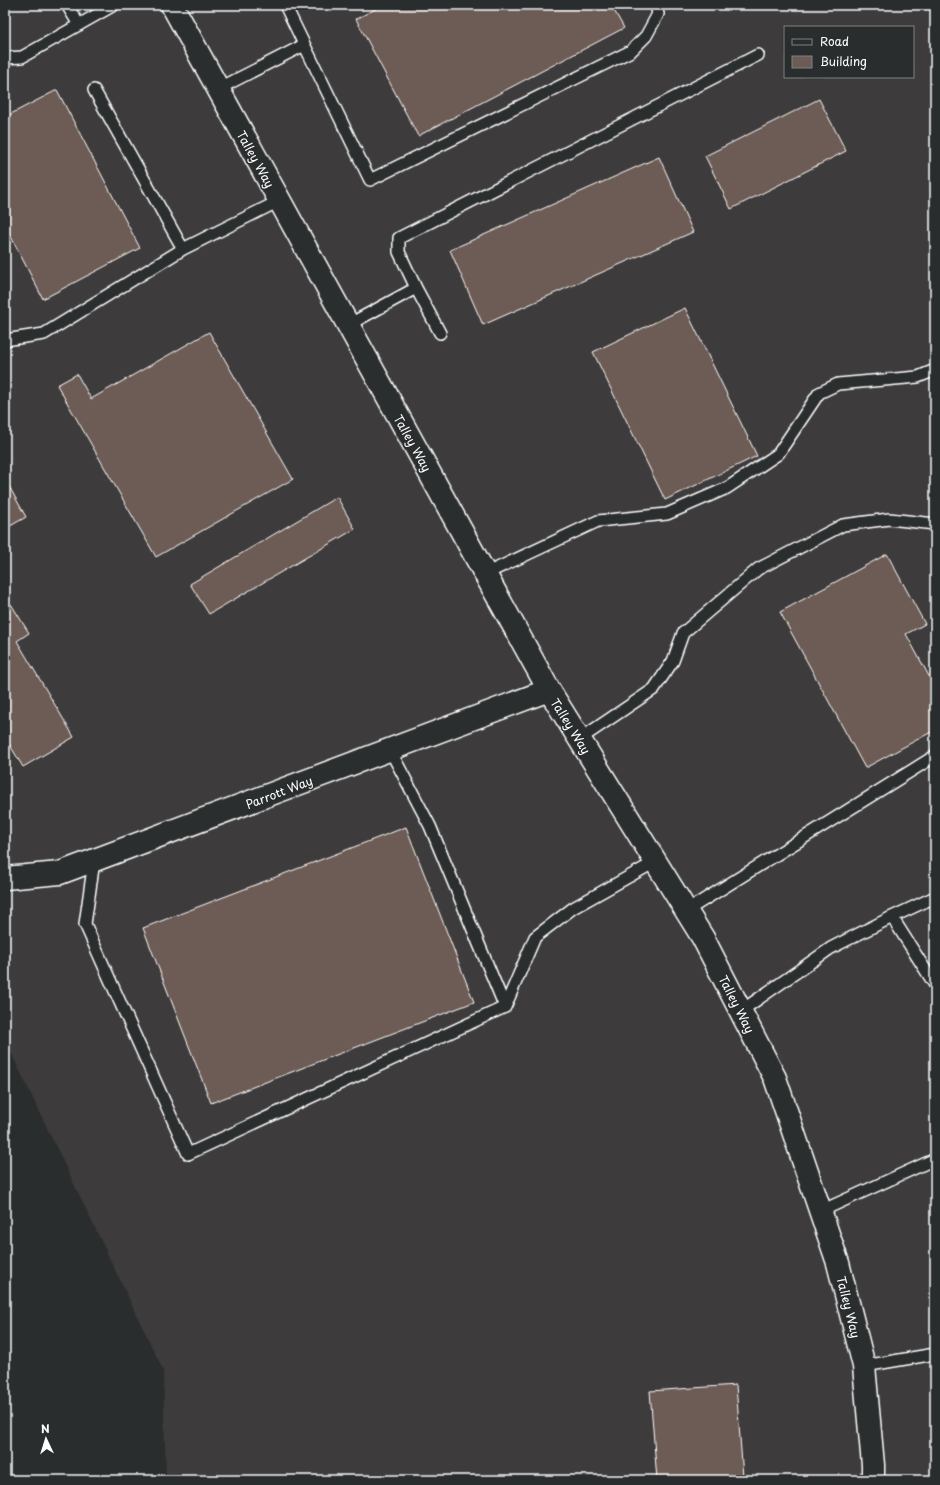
<svg xmlns="http://www.w3.org/2000/svg" width="940" height="1485" viewBox="0 0 940 1485" font-family="'Playpen Sans',sans-serif">
<rect width="100%" height="100%" fill="#2a2d2e"/>
<filter id="ink" filterUnits="userSpaceOnUse"><feTurbulence type="fractalNoise" baseFrequency=".025" numOctaves="2"/><feDisplacementMap in="SourceGraphic" scale="8" xChannelSelector="R" yChannelSelector="G"/><feConvolveMatrix kernelMatrix="1 2 1 2 8 2 1 2 1" color-interpolation-filters="sRGB"/></filter>
<g filter="url(#ink)">
<!-- built -->
<path fill="#3e3b3a" fill-rule="evenodd" d="M5 5H935V1480H166L163 1370 5 1040ZM785 27H913V77H785Z"/>
<!-- building -->
<path fill="#6d5c55" stroke="#fff" d="M383 5H611L624 28 418 136 356 19Z
M57 90 140 248 43 299 5 225V117Z
M819 99 846 151 731 209 705 156Z
M659 157 693 232 483 325 450 250Z
M685 308 757 456 665 500 593 352Z
M209 332 293 479 156 557 57 385 77 374 91 399Z
M5 479 26 517 5 529Z
M337 497 355 529 209 614 190 584Z
M887 554 925 624 906 634 935 687V730L865 768 780 612Z
M11 604 29 633 17 641 74 737 23 767 5 737V607Z
M406 827 474 1002 211 1103 143 928Z
M736 1385 743 1477 704 1480H657L650 1391Z"/>
<g fill="none" stroke-linecap="round" stroke-linejoin="round">
<defs>
<path id="lane" d="M67 5 79 25
M285 5 370 180 631 51 646 36 658 14 656 5
M5 58 22 57 114 5
M218 89 304 45
M94 90 183 249
M416 288 440 333
M348 325 416 288 399 252V238L758 55
M5 340 44 334 183 249 279 201
M485 574 598 521 667 514 727 488 778 454 819 393 838 384 918 377 935 370
M580 739 654 689 673 661 683 633 758 569 843 525 889 519 935 524
M390 750 430 826 505 1007
M94 861 85 924 188 1154 505 1007 535 937 573 908 655 862
M686 911 935 756
M892 917 935 897
M741 1011 831 948 892 917 935 985
M821 1211 935 1159
M864 1366 935 1354"/>
<path id="secondary" d="M172 5 549 690 703 938 775 1078 838 1263 864 1366 873 1465V1480
M5 878 60 873 549 690"/>
</defs>
<!-- lane casing -->
<use href="#lane" stroke="#fff" stroke-width="14"/>
<!-- secondary casing -->
<use href="#secondary" stroke="#fff" stroke-width="25"/>
<!-- lane -->
<use href="#lane" stroke="#2a2d2e" stroke-width="11"/>
<!-- secondary -->
<use href="#secondary" stroke="#2a2d2e" stroke-width="22"/>
</g>
</g>
<g text-anchor="middle" dominant-baseline="central" stroke-width="3" stroke-linejoin="round" paint-order="stroke">
<!-- street labels -->
<g font-size="12" fill="#fff" stroke="#2a2d2e">
<text transform="translate(256 159) rotate(61)">Talley Way</text>
<text transform="translate(413 443) rotate(61)">Talley Way</text>
<text transform="translate(571 726) rotate(58)">Talley Way</text>
<text transform="translate(279 792) rotate(-21)">Parrott Way</text>
<text transform="translate(737 1004) rotate(63)">Talley Way</text>
<text transform="translate(849 1307) rotate(76)">Talley Way</text>
</g>
</g>
<!-- margin -->
<rect width="940" height="1485" fill="none" stroke="#2a2d2e" stroke-width="20"/>
<rect x="10" y="10" width="920" height="1465" fill="none" stroke="#fff" stroke-width="1.5" filter="url(#ink)"/>
<!-- legend -->
<rect x="784" y="26" width="130" height="52" fill="#2a2d2e" stroke="#7f8182"/>
<rect x="792" y="39" width="20" height="6" fill="#2a2d2e" stroke="#7f8182"/>
<text x="820" y="46" font-size="12" fill="#ffffff">Road</text>
<rect x="792" y="56" width="20" height="12" fill="#6d5c55" stroke="#7f8182"/>
<text x="820" y="66" font-size="12" fill="#ffffff">Building</text>
<!-- north arrow -->
<g transform="translate(46 1439) rotate(356)" stroke="#2a2d2e" stroke-width="3" paint-order="stroke">
<path d="M0-3L7 15L0 10L-7 15Z" fill="#ffffff"/>
<text y="-6" font-size="11" font-weight="bold" text-anchor="middle" fill="#ffffff">N</text>
</g>
</svg>
